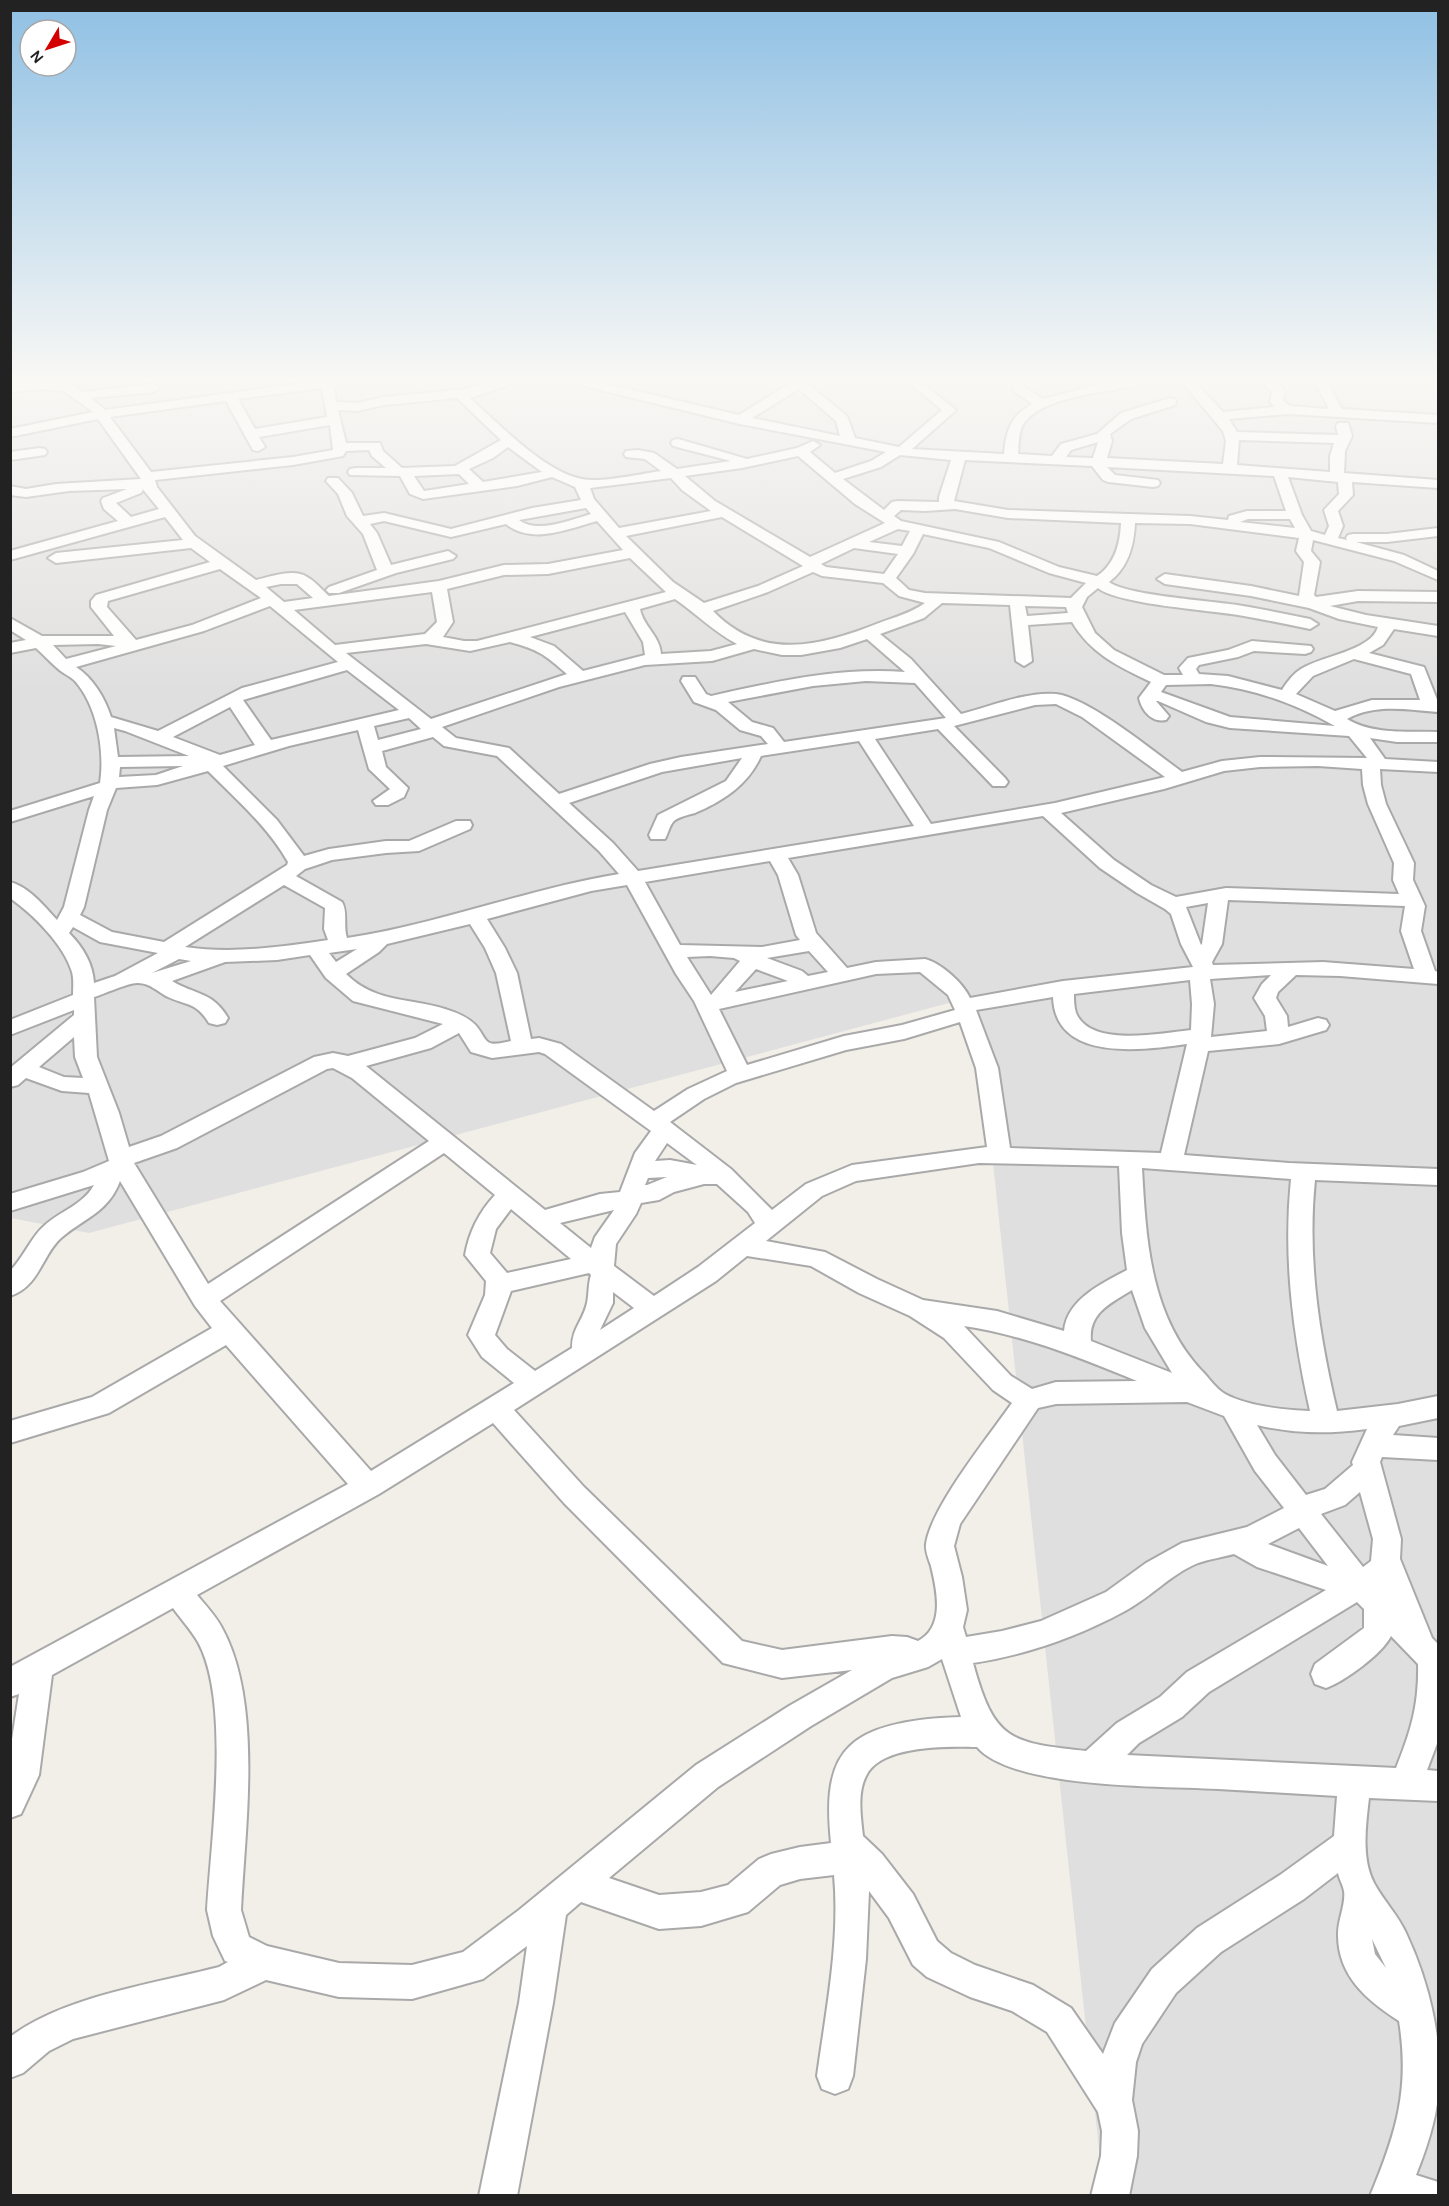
<svg xmlns="http://www.w3.org/2000/svg" width="1449" height="2206" viewBox="0 0 1449 2206" font-family="Karla,sans-serif">
<rect width="100%" height="100%" fill="#f2efe9"/>
<!-- residential -->
<path fill="#e0dfdf" d="M10 382H1438V2195H1104L975 996 89 1233 11 1218Z"/>
<g fill="none" stroke-linecap="round" stroke-linejoin="round">
<defs>
<path id="minor" d="M37 382H68L82 392 153 384 159 388 153 392 91 398 105 410 311 382H342L340 385 334 386 336 402 357 403 384 397 465 389 491 382H510L508 385 470 398C498 423 544 472 582 479 601 483 640 474 661 471L645 459 626 457 624 454 626 451 638 450 654 453 677 469 731 461 673 446 671 443 673 440 678 439 747 459 797 448 813 441 820 445 810 452 835 473 871 461 886 452 740 424 580 385 578 382H598L739 415 792 382H805L847 416 855 438 899 447 942 410 908 382H921L956 410 912 449 1004 454C1006 430 1011 416 1032 404L1014 391 1012 382H1024V387L1043 399 1105 383 1139 382 1137 385C1106 393 1045 395 1024 423 1018 431 1019 445 1018 454L1052 456 1061 444 1097 434 1121 413 1170 398 1175 399 1176 402 1175 405 1131 419 1110 434 1112 441 1107 458 1223 464 1226 441 1223 431 1182 382H1195L1223 412 1275 407 1270 402 1272 392 1263 382H1276L1285 391 1283 401 1290 406 1329 409 1315 382H1327L1342 409 1438 415V423L1288 414 1229 419 1237 432 1338 435 1336 426 1338 423H1348L1352 436 1345 451 1344 473 1438 480V488L1352 482 1353 495 1338 511 1343 526 1338 538 1347 540 1346 538 1348 535 1353 534H1387L1438 528V536L1387 542H1356L1404 555 1438 571V580L1394 561 1313 540 1311 551 1320 562 1314 595 1316 597 1358 591 1438 592V602L1358 601 1330 606 1366 615 1438 626V636L1394 629 1383 645 1369 653 1424 667 1438 702V712C1408 710 1375 703 1347 719 1373 735 1409 731 1438 732V742H1397L1370 738 1385 759 1438 762V772L1380 769 1381 785 1386 804 1414 863 1413 880 1425 906 1421 931 1435 971 1438 972V984L1340 976 1296 975 1278 992 1276 998 1287 1016 1288 1027 1318 1018 1326 1020 1329 1025 1326 1030 1279 1044 1208 1051 1184 1155 1289 1163 1438 1169V1185L1315 1180C1307 1258 1319 1335 1337 1411L1398 1404 1438 1396V1418L1399 1426 1393 1435 1438 1438V1460L1382 1457 1380 1462 1401 1539 1400 1559 1432 1638 1438 1644V1741L1427 1770 1438 1771V1801L1369 1798C1366 1824 1361 1858 1374 1883 1383 1900 1398 1915 1406 1933 1429 1982 1444 2042 1438 2097 1435 2123 1426 2150 1416 2175L1438 2182V2196H1370C1396 2134 1410 2089 1399 2021 1366 2000 1337 1975 1338 1933 1338 1920 1346 1903 1344 1891 1343 1885 1339 1879 1338 1873L1304 1899 1221 1952 1176 1993 1142 2044 1136 2062 1132 2100 1138 2131 1137 2156 1129 2196H1091L1101 2156 1102 2131 1098 2112 1047 2032 1012 2011 970 1997 927 1977 913 1965 889 1918 869 1891 866 1959 853 2076 848 2089 835 2094 822 2089 817 2076C826 2010 840 1942 834 1875L800 1879 780 1885 748 1912 701 1926 659 1929 581 1902 566 1915 553 2003 517 2196H479L519 2003 527 1946 483 1979 412 1999 339 1997 266 1980 224 2000 73 2039 49 2051 23 2073 10 2078V2037C64 1996 154 1984 219 1967L228 1962 225 1961 213 1936 207 1910C211 1840 231 1702 198 1642 191 1630 181 1619 173 1608L52 1675 39 1775 21 1814 10 1818V1752L19 1694 10 1697V1667L348 1484 226 1345 109 1413 10 1443V1421L92 1397 212 1328 195 1306 120 1181C108 1213 84 1218 61 1238 42 1255 39 1287 10 1296V1271C24 1257 31 1237 44 1226 60 1211 83 1205 94 1185L10 1211V1194L83 1172 109 1161 89 1093 62 1091 26 1078 18 1085 10 1087V1068L74 1015V1010L10 1035V1020L73 995C73 989 74 979 72 972 64 945 33 914 10 898V882C29 887 44 906 57 920L64 907 89 810 94 796 10 822V811L100 783C105 750 97 706 75 681 70 676 62 673 56 667 49 661 43 654 36 648L10 653V643L26 640 10 630V618L42 636H114L91 607V601L96 595 210 562 191 548 56 563 48 558 56 553 183 540 165 517 10 560V551L118 521 104 509 101 501 103 498 127 489 69 491 26 497 10 495V486L26 489 56 484 141 479 98 419 10 437V429L93 412 64 391 42 389 10 392V384ZM322 388 327 417 255 429 238 399ZM799 389 836 421 840 436 752 418ZM457 398 501 440 455 466 402 468 383 451 380 443H346L338 410 357 411 384 405ZM226 401 253 450 258 451 265 447 259 437 330 425 333 450 293 457 151 472 110 417ZM1239 440 1334 443 1330 456V472L1237 465ZM1098 442 1093 458 1066 457 1071 450ZM508 447 542 472 483 482 469 469 493 458ZM369 450 372 456 386 468H355L350 469 348 472 350 475 400 476 410 494 423 499 517 486 552 477 575 487 581 500 532 508 451 529 384 513 363 516 352 493 338 478H328L326 481 338 494 347 516 363 534 377 570 329 587 326 590 329 593H339L396 573 453 559 456 556 448 551 391 565 377 533 370 524 384 521 451 537 506 524C531 545 568 529 597 521L623 550 548 564 504 565 439 581 329 596C322 590 315 581 307 577 294 568 270 577 256 580L195 536 157 487 155 480 293 465 343 456 346 451ZM900 455 951 460 939 497V502L897 501 892 502 884 510 843 479 881 467ZM798 456 855 504 885 523 810 557 715 501 685 476 742 468ZM965 460 1092 466 1103 480 1108 482 1153 487 1158 486 1160 483 1158 480 1115 475 1107 467 1274 476 1286 511H1247L1229 516 1228 520 1190 516 1008 510 954 501ZM459 474 469 484 424 491 414 476ZM1288 477 1338 482 1339 494 1324 510 1329 526 1325 535 1311 531 1302 515ZM671 478 682 490 711 511 619 528 594 499 590 488ZM141 487 159 509 131 517 116 503 141 493 143 490ZM586 508 591 514C571 520 537 534 519 520ZM955 509 1008 518 1121 523C1120 544 1115 564 1097 576L1059 567 999 542 901 521 894 516 901 510 925 511ZM722 517 803 566 758 586 704 603 673 582 626 536ZM1248 519H1290L1295 528 1240 522ZM1135 523 1190 524 1299 538 1296 551 1304 562 1299 596 1251 586 1165 574 1157 579 1165 584 1251 596 1309 608 1339 619 1378 627C1371 651 1321 656 1301 669 1293 674 1287 682 1282 690L1228 676 1199 674 1196 669 1199 665 1238 657 1254 651 1305 654 1311 652 1313 649 1311 646 1252 641 1228 650 1188 658 1179 668 1183 675H1164L1114 650 1095 633 1082 607 1087 597 1098 588C1117 604 1208 610 1238 615 1262 619 1286 624 1310 629L1318 624 1310 619C1286 614 1261 609 1237 605 1211 601 1125 595 1109 582 1128 568 1134 546 1135 523ZM898 529 910 531 902 546 869 542ZM923 534 989 548 1049 573 1086 583 1071 598 925 593 909 590 896 578 913 554ZM854 548 898 554 884 574 826 567 821 564ZM630 558 666 592 477 641H464L443 637 453 622 447 589 504 575 548 574ZM220 569 261 598 192 625 136 640 107 607 108 601ZM813 572 822 576 883 583 899 596 925 603C911 613 895 617 879 623 821 646 762 662 713 611L768 592ZM281 584H297L313 598 284 602 266 587ZM432 592 437 622 425 634 335 645 294 610ZM675 599C697 614 714 632 737 644L711 651 661 654C660 636 643 626 640 609ZM942 603 1010 605 1016 661 1024 666 1032 661 1028 625 1072 622C1091 654 1118 666 1151 682L1139 698C1142 711 1152 723 1166 720L1169 716 1156 701H1158L1206 722 1230 728 1349 736 1367 758 1260 757 1222 761 1182 772C1153 751 1089 698 1056 694 1028 691 989 707 961 714L911 659 880 634 924 618ZM270 606 338 662 242 688 158 731 111 717C105 698 93 678 76 667L204 631ZM1025 606 1066 607 1068 613 1027 616ZM625 612 643 642 645 655 583 671 554 646 530 637ZM867 639 905 672C839 667 774 682 711 696L706 694 695 677H683L681 681 694 702 716 710 740 730 761 736 768 744 681 757 650 764 559 794 509 748 456 738 442 727 559 687 645 665 712 661 754 649 782 655H801L840 648ZM510 642C539 650 544 654 567 674L431 719 346 653 426 644 470 651ZM98 644 116 646 66 659 53 645ZM1354 659 1411 674 1420 700H1372L1335 711 1296 694 1313 676ZM347 670 399 710 271 740 243 700ZM866 681 915 683 946 718 784 742 773 728 752 722 728 702 813 686ZM1211 684C1255 689 1296 704 1335 726L1230 717 1161 692 1166 685ZM1056 704 1082 717 1165 777 1055 803 931 824 875 739 938 729 993 786H1005L1008 782 1005 778 954 726 1035 705ZM230 707 255 745 220 755 173 737ZM409 718 421 729 378 740 374 726ZM114 728 125 731 189 756 118 757ZM358 730 369 769 390 789 373 801 376 805H388L404 797 408 788 386 767 382 751 433 737 444 746 497 756 599 851 619 874C527 889 440 924 347 938 343 926 348 912 342 902L296 876 305 869 332 860 386 853 419 851 470 829 472 825 470 821H456L409 841H386L329 849 304 856 277 820 223 766 289 746ZM859 741 914 826 638 871 613 843 569 803 662 772 742 758 726 781 658 815 649 835 651 839H665C668 834 669 827 673 822 677 817 688 815 695 813 723 801 748 785 761 756ZM183 766 156 775 119 777 120 767ZM1318 766 1362 769 1363 785 1368 804 1394 863 1393 880 1399 894 1226 888 1176 897 1151 885 1114 860 1061 813 1164 789 1224 771 1260 767ZM208 771C236 799 268 827 288 862L287 865 164 942 112 932 80 915 84 907 107 810 116 788 157 785ZM1043 816 1100 868 1137 893 1165 909 1171 914 1181 944 1193 967 1063 981 970 998C963 983 941 963 925 959L876 962 847 968 816 933 798 875 788 858ZM770 861 778 875 796 935 800 940 762 947 680 945 645 882ZM284 885 325 908 324 929 328 940C281 947 232 954 185 947ZM627 885 676 974 694 1001 727 1071 688 1089 654 1111 561 1044 539 1038 531 1039 517 973 505 948 487 919 591 891ZM1228 900 1405 906 1401 931 1414 969 1323 962 1213 965 1212 962 1222 944ZM1208 903 1202 944 1201 945 1186 907ZM470 924 485 948 496 973 511 1041C505 1042 493 1046 488 1042 485 1040 482 1034 480 1031 474 1021 464 1016 454 1012 415 997 377 1005 346 974L379 952 387 944ZM73 927 100 942 158 953 115 976 94 983C93 964 83 947 69 933ZM357 949 336 962 329 953ZM809 951 828 972 808 976 802 971 767 958ZM310 955 326 978 353 1001 443 1024 415 1038 348 1056 333 1053 314 1057 161 1136 129 1147 119 1113 97 1057 94 997C104 994 130 982 138 983 150 983 158 992 168 997 188 1006 196 1002 209 1023L217 1025 225 1023 228 1018C212 991 195 995 172 981L225 962 277 960ZM710 956 734 958 740 961 711 995 687 957ZM179 959 191 961 152 973ZM756 969 788 981 735 992ZM920 972 948 995 955 1010 902 1025 844 1036 747 1065 719 1009 876 974ZM1271 975 1262 984 1254 998 1265 1016 1267 1031 1211 1037 1214 1004 1210 979ZM1190 980 1192 1004 1191 1030C1161 1033 1091 1048 1076 1013 1074 1007 1074 1000 1074 994ZM1053 997C1055 1063 1144 1050 1187 1044L1161 1153 1010 1148 998 1068 976 1010ZM960 1022 976 1068 987 1147 852 1165 806 1184 772 1210 731 1169 670 1122 704 1099 736 1083 846 1050 904 1039ZM459 1033 471 1052 492 1058 539 1052 545 1054 651 1131 635 1153 620 1192 600 1194 545 1210 366 1066 431 1048ZM74 1037 75 1057 83 1078 64 1077 39 1067ZM333 1068 352 1078 429 1141 208 1284 134 1163 177 1148 327 1069ZM667 1143 694 1163 697 1165 670 1160 655 1161ZM444 1153 495 1195C479 1212 469 1232 465 1255L486 1281 485 1295 468 1335 482 1357 514 1383 371 1471 220 1301ZM979 1163 1119 1166 1122 1233 1127 1270C1103 1283 1067 1299 1064 1331L997 1311 923 1300 877 1279 825 1252 766 1241 822 1196 856 1181ZM1142 1168 1291 1179C1283 1258 1293 1335 1310 1411 1285 1410 1247 1406 1225 1394 1216 1389 1209 1378 1202 1371 1150 1316 1146 1240 1142 1168ZM667 1177 647 1185H645L648 1178ZM704 1184H717L748 1212 755 1223 698 1267 654 1296 614 1266 616 1244 636 1214 641 1203 659 1200 674 1192ZM511 1209 571 1259 507 1273 490 1253 496 1229ZM614 1210 595 1237 591 1248 560 1223ZM747 1256 811 1266 859 1293 910 1316 944 1338 993 1390 1012 1403C989 1436 931 1507 926 1544 925 1551 929 1560 931 1566 937 1591 945 1627 918 1641L907 1637 892 1636 782 1650 742 1641 584 1487 514 1410 716 1281ZM589 1273 591 1275C588 1284 589 1294 587 1303 583 1321 572 1328 572 1348L535 1371 507 1349 495 1335 511 1291ZM1132 1290 1145 1328 1172 1373 1091 1341C1088 1313 1111 1303 1132 1290ZM613 1292 634 1308 600 1330 613 1303ZM964 1326C1025 1335 1080 1358 1137 1381L1056 1382 1032 1389 1011 1376ZM1187 1402 1224 1416 1255 1471 1284 1508 1247 1527 1182 1543 1146 1563 1106 1592 1041 1621 1002 1631 966 1637 963 1627 967 1610 962 1577 954 1546 960 1524 1038 1408 1056 1404ZM493 1423 564 1503 723 1663 782 1678 852 1670 789 1706 696 1765 519 1910 463 1952 412 1965 339 1963 267 1946 249 1937 241 1910C245 1827 263 1703 222 1628 216 1616 206 1606 197 1595L379 1494ZM1257 1425C1295 1434 1328 1434 1367 1429L1352 1462 1353 1465 1325 1489 1306 1495 1275 1455ZM1360 1492 1373 1539 1371 1561 1363 1567 1321 1514 1345 1505ZM1299 1528 1328 1566 1268 1544ZM1234 1554 1257 1567 1326 1590 1187 1672 1160 1697 1117 1723 1086 1751C1009 1743 994 1740 973 1663 1026 1655 1077 1637 1125 1611 1151 1597 1171 1574 1198 1563 1210 1559 1223 1557 1234 1554ZM1357 1602 1364 1609V1628L1315 1664 1311 1674 1315 1684 1326 1688C1345 1681 1382 1654 1391 1636L1418 1664C1419 1704 1411 1731 1396 1768L1127 1755 1139 1743 1182 1717 1209 1692ZM942 1659 961 1717C928 1718 874 1722 850 1746 825 1769 828 1812 831 1843L800 1847 771 1854 759 1859 728 1885 701 1892 659 1895 609 1878 718 1787 811 1726 892 1678 928 1667ZM977 1747C1013 1789 1163 1786 1218 1789 1258 1791 1297 1794 1337 1796L1334 1836 1280 1875 1197 1928 1152 1969 1115 2023 1103 2054 1071 2008 1033 1985 975 1965 951 1953 937 1941 913 1894 882 1854 863 1836C861 1818 857 1793 866 1776 880 1745 947 1746 977 1747ZM1372 1939 1386 1968 1375 1954Z
M40 448 45 449 47 452 45 455 10 460V452Z"/>
</defs>
<!-- minor casing -->
<use href="#minor" stroke="#a9a9a9" stroke-width="4"/>
<!-- minor -->
<use href="#minor" fill="#fff" fill-rule="evenodd"/>
</g>
<!-- sky -->
<linearGradient id="sky" x2="0" y2="1"><stop stop-color="#8fc0e4"/><stop offset="0.55" stop-color="#f9f8f5"/><stop offset="1" stop-color="#f9f8f5" stop-opacity="0"/></linearGradient>
<rect width="1449" height="690" fill="url(#sky)"/>
<!-- border -->
<rect width="1449" height="2206" fill="none" stroke="#222222" stroke-width="24"/>
<!-- north arrow -->
<g transform="translate(48 48) rotate(231)"><circle r="28" fill="#ffffff" stroke="#a7a7a7" stroke-width="1.5"/>
<path d="M0-4.5L10 22L0 15L-10 22Z" fill="#d40000"/>
<text y="-9" font-size="16" font-weight="bold" text-anchor="middle" fill="#222222">N</text>
</g>
</svg>
